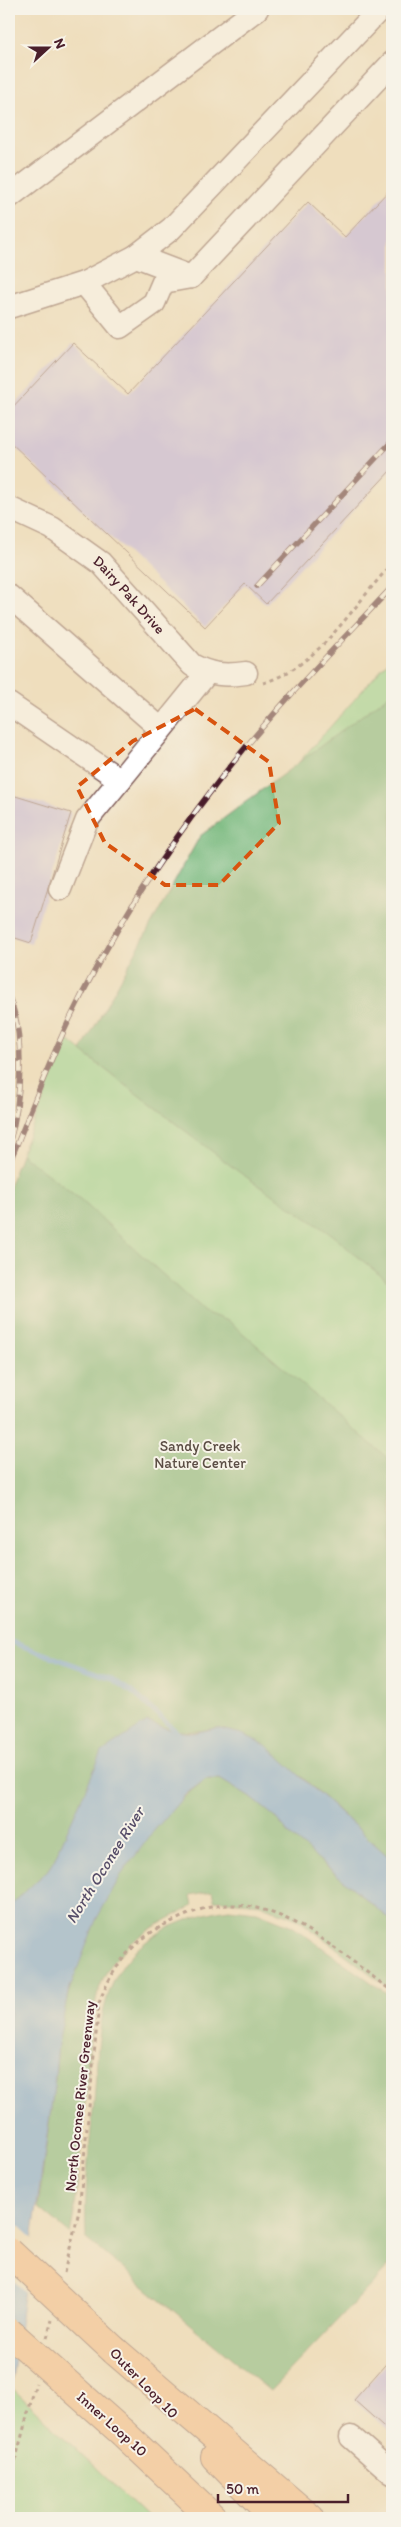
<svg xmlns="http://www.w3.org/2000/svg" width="401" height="2527" viewBox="0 0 401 2527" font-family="Itim,sans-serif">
<rect width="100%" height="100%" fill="#f7f3e8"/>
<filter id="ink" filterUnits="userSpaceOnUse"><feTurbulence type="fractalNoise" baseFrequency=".02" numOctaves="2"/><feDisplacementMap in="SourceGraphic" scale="10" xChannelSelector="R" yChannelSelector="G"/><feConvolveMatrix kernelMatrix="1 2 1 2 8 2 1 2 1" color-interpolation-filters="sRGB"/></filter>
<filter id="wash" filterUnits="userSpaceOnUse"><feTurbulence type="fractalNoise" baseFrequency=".0096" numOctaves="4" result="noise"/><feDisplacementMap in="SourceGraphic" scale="20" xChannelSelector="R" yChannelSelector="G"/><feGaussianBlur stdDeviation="1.12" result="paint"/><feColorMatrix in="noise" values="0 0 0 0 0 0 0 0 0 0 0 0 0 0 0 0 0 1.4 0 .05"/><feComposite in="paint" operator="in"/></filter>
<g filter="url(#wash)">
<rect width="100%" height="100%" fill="#efdebd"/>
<!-- green -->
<path fill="#8fd690" stroke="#6c7a5e" d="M392 657V1862L54 1180 21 1154 68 1040 100 1066 237 832Z
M11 2387 148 2518H9V2402Z"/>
<!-- forest -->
<path fill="#73b77a" stroke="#5e6b52" d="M392 693V1285L332 1235 239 1172 81 1051 200 836Z
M21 1154 80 1199 204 1312 230 1322 392 1462V1860L303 1778 217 1728C186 1734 176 1732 147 1722L68 1829 51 1867 9 1907V1187Z
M206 1779H220L254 1800 274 1816 291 1836 392 1921V1990L299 1920 260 1904 214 1900 212 1891 191 1895 193 1906C162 1922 132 1936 111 1965 89 1995 90 2050 87 2087 83 2127 79 2167 75 2208L70 2234 38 2207C43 2167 49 2127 54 2087 57 2064 57 2041 62 2019 81 1929 132 1835 206 1779Z
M229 1909 257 1912 292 1926 392 1997V2263L270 2391 86 2238C84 2192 89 2148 94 2102 100 2031 95 1965 168 1928 188 1919 207 1912 229 1909Z"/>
<!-- water -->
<path fill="#6ea4dc" stroke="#5c6284" d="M147 1722 175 1731 192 1733 217 1728 242 1734 266 1745 392 1860V1921L291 1836 274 1816 254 1800 220 1779H206L186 1794 152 1833 121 1875 96 1920 68 1993 58 2044 54 2087 9 2401V1907L51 1867 102 1752Z"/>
<!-- pier -->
<path fill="#efdebd" d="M9 2217 35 2241 27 2294 9 2276Z"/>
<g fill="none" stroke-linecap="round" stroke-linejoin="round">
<!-- stream -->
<path stroke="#6ea4dc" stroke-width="5" d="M9 1641 110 1678 135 1694 179 1734"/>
</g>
<g id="blocks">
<!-- building -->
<path fill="#b9ade8" d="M392 187V469L266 604 245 584 205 627 9 441V411L73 343 128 394 308 202 345 237Z
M9 794 71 813 31 943 9 936Z
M392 2357V2434L354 2400Z"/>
</g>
</g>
<g filter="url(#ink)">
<use href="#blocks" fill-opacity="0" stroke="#84625e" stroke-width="1"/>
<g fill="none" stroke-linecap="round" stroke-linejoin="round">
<defs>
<g id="minor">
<path d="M9 197 257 9"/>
<path d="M136 256 191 277 392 63"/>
<path d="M84 283 120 327 154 303 163 282 191 277"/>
<path d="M9 307 84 283 136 256 171 229 380 9"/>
<path id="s1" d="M9 508 52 528 101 563 192 665C211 675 225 676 246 673"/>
<path d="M9 596 161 729"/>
<path d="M9 704 120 780 207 673"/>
<path d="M60 889 87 820 120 780"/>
<path d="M351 2437 392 2473"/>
</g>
<path id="highway" d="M115 2351 310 2518
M123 2433 213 2518
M215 2457 275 2518"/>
</defs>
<!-- minor casing -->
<use href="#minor" stroke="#84625e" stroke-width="25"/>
<!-- highway casing -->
<use href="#highway" stroke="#84625e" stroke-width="30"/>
<!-- path -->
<path stroke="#84625e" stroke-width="3" stroke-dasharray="4 4" stroke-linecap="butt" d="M263 683C321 665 352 606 392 564
M64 2273 79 2211 99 2003C113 1965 135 1937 173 1921 186 1915 201 1908 216 1906 281 1896 343 1956 392 1991
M47 2338 52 2320
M9 2484 36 2383"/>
<!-- minor -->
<use href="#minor" stroke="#fff" stroke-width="22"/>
<!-- highway -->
<use href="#highway" stroke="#f8bd89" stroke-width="28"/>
<defs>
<path id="rail" d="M257 586 392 441
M9 997C26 1036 21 1104 9 1144
M9 1164C27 1120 44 1075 64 1031 106 942 160 856 221 778 273 710 334 649 392 587"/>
</defs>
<!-- rail casing -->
<use href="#rail" stroke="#4a1f2b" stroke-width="5.5"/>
<!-- rail -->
<use href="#rail" stroke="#f7f3e8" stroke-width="4" stroke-dasharray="11" stroke-linecap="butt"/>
<defs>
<path id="highway-bridge" d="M9 2252 115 2351
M9 2332 123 2433"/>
</defs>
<!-- highway-bridge casing -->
<use href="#highway-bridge" stroke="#84625e" stroke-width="30" stroke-linecap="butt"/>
<!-- highway-bridge -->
<use href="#highway-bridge" stroke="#f8bd89" stroke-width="28"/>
</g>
</g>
<!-- marked area -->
<path d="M0 0H401V2527H0ZM195 709 269 762 279 823 219 885H165L105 843 77 787 133 741Z" fill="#efdebd" fill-opacity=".55" fill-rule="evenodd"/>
<path fill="none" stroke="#d8530f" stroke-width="4" stroke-dasharray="10 6" stroke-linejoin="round" d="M195 709 269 762 279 823 219 885H165L105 843 77 787 133 741Z"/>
<g text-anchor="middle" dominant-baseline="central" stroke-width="4" stroke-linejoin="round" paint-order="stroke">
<!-- street labels -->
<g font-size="15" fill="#4a1f2b" stroke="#f7f3e8">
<text stroke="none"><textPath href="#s1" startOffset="150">Dairy Pak Drive</textPath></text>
<text transform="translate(80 2096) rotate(-84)">North Oconee River Greenway</text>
<text transform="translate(144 2383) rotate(46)">Outer Loop 10</text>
<text transform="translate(112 2424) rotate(42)">Inner Loop 10</text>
</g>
<!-- park labels -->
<g font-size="15" fill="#5b4d44" stroke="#f7f3e8">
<text x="200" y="1446">Sandy Creek<tspan x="200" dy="17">Nature Center</tspan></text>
</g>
<!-- water labels -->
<g font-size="16" font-style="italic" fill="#574e69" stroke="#f7f3e8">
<text transform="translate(105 1865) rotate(-58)">North Oconee River</text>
</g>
</g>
<!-- margin -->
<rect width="401" height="2527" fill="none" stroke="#f7f3e8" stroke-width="30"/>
<!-- north arrow -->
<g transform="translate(48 48) rotate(69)" stroke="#f7f3e8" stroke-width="4" paint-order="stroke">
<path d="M0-4L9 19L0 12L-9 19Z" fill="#4a1f2b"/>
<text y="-8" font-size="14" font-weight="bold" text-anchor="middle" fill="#4a1f2b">N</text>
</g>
<!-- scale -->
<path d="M218 2494v8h130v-8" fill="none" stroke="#4a1f2b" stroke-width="2.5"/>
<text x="226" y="2494" font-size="15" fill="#4a1f2b" stroke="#f7f3e8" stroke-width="4" paint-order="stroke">50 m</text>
</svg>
